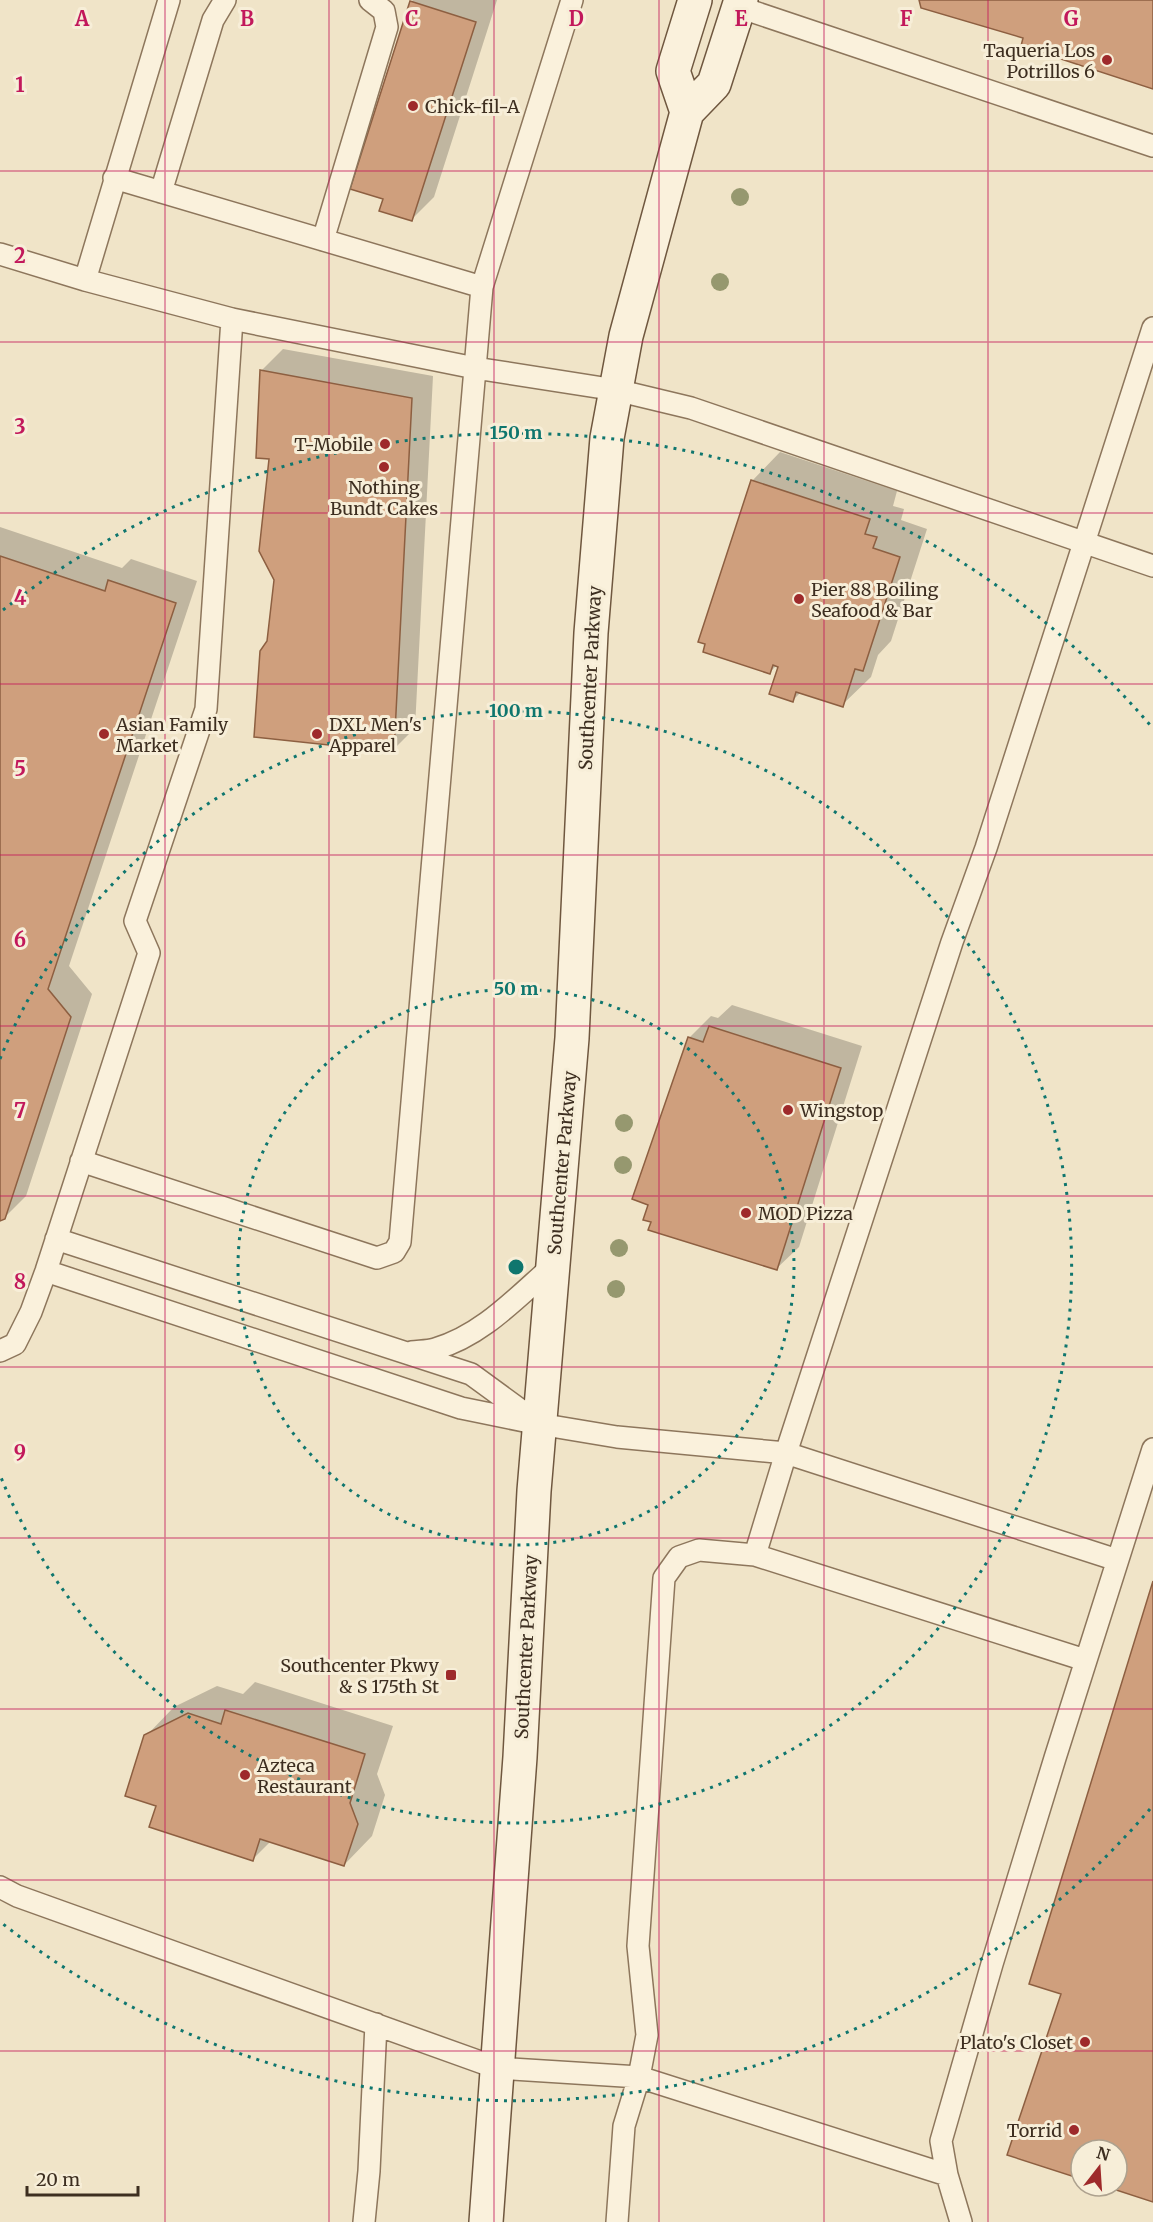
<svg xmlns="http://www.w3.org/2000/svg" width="1153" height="2222" viewBox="0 0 1153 2222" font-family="Merriweather,serif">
<rect width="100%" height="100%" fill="#f0e4c8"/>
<!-- shadow -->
<path fill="#0003" d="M413 0H497L434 197 412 219 385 198 411 2Z
M283 349 433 376 415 728 393 750 269 641 276 580 271 458 261 371Z
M780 452 897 491 893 506 904 509 901 520 927 529 891 641 878 655 871 677 842 705 801 692 792 701 779 666 777 665 770 672 752 481Z
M0 527 122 568 131 559 197 581 69 966 92 994 26 1196 4 1218 0 1219Z
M732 1005 862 1046 799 1247 776 1269 689 1038 711 1016 718 1018Z
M255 1682 393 1726 377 1774 385 1795 372 1836 344 1865 271 1841 253 1859 158 1805 146 1736 174 1707 217 1686 243 1694Z"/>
<!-- building -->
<path fill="#cf9f7d" stroke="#8d5f41" stroke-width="1.5" d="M919 0H1153V89L1021 46 1023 38 921 8Z
M410 1 476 22 412 221 379 211 383 199 350 189Z
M260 370 412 398 394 752 254 737 260 651 267 641 274 580 259 551 269 459 256 458Z
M751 480 870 519 865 534 877 537 873 548 900 557 863 671 855 669 843 707 796 692 793 702 769 694 778 667 773 665 770 674 703 652 705 644 698 642Z
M0 556 105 591 108 580 176 603 48 989 71 1017 5 1219 0 1221Z
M709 1026 841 1068 777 1270 648 1230 651 1222 643 1220 648 1205 632 1199 688 1037 703 1042Z
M1153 1581V2202L1104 2186H1117V2150H1081V2179L1007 2155 1061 1994 1029 1984Z
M225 1710 365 1754 350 1803 358 1824 344 1866 260 1839 253 1861 149 1827 156 1806 125 1796 144 1735 188 1713 221 1724Z"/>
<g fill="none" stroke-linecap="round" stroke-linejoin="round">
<defs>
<path id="lane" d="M739 7 1153 146
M114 178 482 287
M161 192 213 20 225 0
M323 240 387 27 384 11 370 0
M0 254 85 280 232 319 475 368 616 390 691 408 1153 566
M85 280 169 0
M81 1161 377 1258 394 1252 400 1242 482 287 572 0
M56 1239 471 1374 534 1420
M46 1271 461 1408 539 1424 617 1437 786 1453 1117 1560
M0 1351 15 1344 31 1312 46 1271 149 953 135 921 206 709 232 319
M412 1352C419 1351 428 1351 435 1349 482 1336 518 1296 554 1265
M755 1555 786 1453 952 942 986 848 1153 328
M0 1887 17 1896 497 2068 639 2077 947 2175
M364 2222 369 2171 376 2024
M617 2222 624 2126 639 2077 647 2035 638 1946 664 1578 679 1557 699 1550 755 1555 1085 1660
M961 2222 947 2175 941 2141 992 1964 1055 1758 1153 1449"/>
<path id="secondary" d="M687 112 673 71 695 0
M486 2222 520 1757 534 1491 572 1038 591 633 607 438 626 336 687 112 714 84 741 0"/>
</defs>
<!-- lane casing -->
<use href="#lane" stroke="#8d765c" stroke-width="24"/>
<!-- secondary casing -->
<use href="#secondary" stroke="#6f573f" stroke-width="36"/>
<!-- lane -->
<use href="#lane" stroke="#faf1dc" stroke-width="21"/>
<!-- secondary -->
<use href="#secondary" stroke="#faf1dc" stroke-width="33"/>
</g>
<!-- trees -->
<g fill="#96986f">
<circle cx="740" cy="197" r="9"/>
<circle cx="720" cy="282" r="9"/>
<circle cx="624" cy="1123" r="9"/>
<circle cx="623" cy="1165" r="9"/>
<circle cx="619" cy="1248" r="9"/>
<circle cx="616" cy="1289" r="9"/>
</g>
<!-- grid -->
<path fill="none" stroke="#c2185b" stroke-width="1.5" stroke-opacity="0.55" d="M165 0V2222M329 0V2222M494 0V2222M659 0V2222M824 0V2222M988 0V2222M0 171H1153M0 342H1153M0 513H1153M0 684H1153M0 855H1153M0 1026H1153M0 1196H1153M0 1367H1153M0 1538H1153M0 1709H1153M0 1880H1153M0 2051H1153"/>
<!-- distance rings -->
<g fill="none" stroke="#0f766e" stroke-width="3" stroke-dasharray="3 6">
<circle cx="516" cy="1267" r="278"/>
<path d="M0 1059A556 556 0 1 1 0 1475"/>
<path d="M1150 1809A834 834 0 0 1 3 1924M3 610A834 834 0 0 1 1150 725"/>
</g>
<!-- markers -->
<g fill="#9e2a2b" stroke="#f7eed8" stroke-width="2">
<circle cx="1107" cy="60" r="6"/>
<circle cx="413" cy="106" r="6"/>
<circle cx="385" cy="444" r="6"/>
<circle cx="384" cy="467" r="6"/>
<circle cx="799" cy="599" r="6"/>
<circle cx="104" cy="734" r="6"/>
<circle cx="317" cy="734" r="6"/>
<circle cx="788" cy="1110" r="6"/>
<circle cx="746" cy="1213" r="6"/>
<rect x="445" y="1669" width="12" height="12" rx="3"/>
<circle cx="245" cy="1775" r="6"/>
<circle cx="1085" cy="2042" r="6"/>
<circle cx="1074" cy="2130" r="6"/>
</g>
<g text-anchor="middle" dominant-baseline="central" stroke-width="6" stroke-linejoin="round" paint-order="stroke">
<!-- poi labels -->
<g font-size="18" fill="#3d2e20" stroke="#f7eed8" text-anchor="start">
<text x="1095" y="50" text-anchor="end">Taqueria Los<tspan x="1095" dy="21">Potrillos 6</tspan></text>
<text x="425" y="106">Chick-fil-A</text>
<text x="373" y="444" text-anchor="end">T-Mobile</text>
<text x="384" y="487" text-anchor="middle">Nothing<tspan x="384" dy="21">Bundt Cakes</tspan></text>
<text x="811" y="589">Pier 88 Boiling<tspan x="811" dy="21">Seafood &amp; Bar</tspan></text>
<text x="116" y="724">Asian Family<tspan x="116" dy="21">Market</tspan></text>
<text x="329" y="724">DXL Men's<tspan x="329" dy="21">Apparel</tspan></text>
<text x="800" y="1110">Wingstop</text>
<text x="758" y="1213">MOD Pizza</text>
<text x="439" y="1665" text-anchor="end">Southcenter Pkwy<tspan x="439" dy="21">&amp; S 175th St</tspan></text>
<text x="257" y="1765">Azteca<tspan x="257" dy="21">Restaurant</tspan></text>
<text x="1073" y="2042" text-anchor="end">Plato's Closet</text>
<text x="1062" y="2130" text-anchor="end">Torrid</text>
</g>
<!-- street labels -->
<g font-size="18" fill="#3d2e20" stroke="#f7eed8">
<text transform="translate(590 678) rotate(-87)">Southcenter Parkway</text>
<text transform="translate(562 1163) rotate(-85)">Southcenter Parkway</text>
<text transform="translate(526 1647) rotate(-87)">Southcenter Parkway</text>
</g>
</g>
<g font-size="20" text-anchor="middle" font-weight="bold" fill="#c2185b" stroke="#f7eed8" stroke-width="6" stroke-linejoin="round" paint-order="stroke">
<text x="82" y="26">A</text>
<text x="247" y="26">B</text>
<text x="412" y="26">C</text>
<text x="576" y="26">D</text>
<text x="741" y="26">E</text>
<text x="906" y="26">F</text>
<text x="1071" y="26">G</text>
<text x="20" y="92">1</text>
<text x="20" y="263">2</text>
<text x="20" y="434">3</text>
<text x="20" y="605">4</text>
<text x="20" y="776">5</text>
<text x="20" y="947">6</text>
<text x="20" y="1118">7</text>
<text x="20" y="1289">8</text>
<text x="20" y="1460">9</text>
</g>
<circle cx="516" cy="1267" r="9" fill="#0f766e" stroke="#f7eed8" stroke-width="3"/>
<g font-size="18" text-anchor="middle" font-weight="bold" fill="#0f766e" stroke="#f7eed8" stroke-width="6" stroke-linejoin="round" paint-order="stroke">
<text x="516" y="439">150 m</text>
<text x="516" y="717">100 m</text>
<text x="516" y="995">50 m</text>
</g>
<!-- north arrow -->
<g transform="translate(1099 2168) rotate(17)"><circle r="28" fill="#f7eed8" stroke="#ada18e" stroke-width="1.5"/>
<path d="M0-4.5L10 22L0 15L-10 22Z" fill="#9e2a2b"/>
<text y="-9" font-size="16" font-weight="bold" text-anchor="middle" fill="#3d2e20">N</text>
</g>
<!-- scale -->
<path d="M27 2186v9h111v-9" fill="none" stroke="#3d2e20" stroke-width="3"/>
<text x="36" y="2186" font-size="18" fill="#3d2e20" stroke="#f7eed8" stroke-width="4.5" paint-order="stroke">20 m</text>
</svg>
